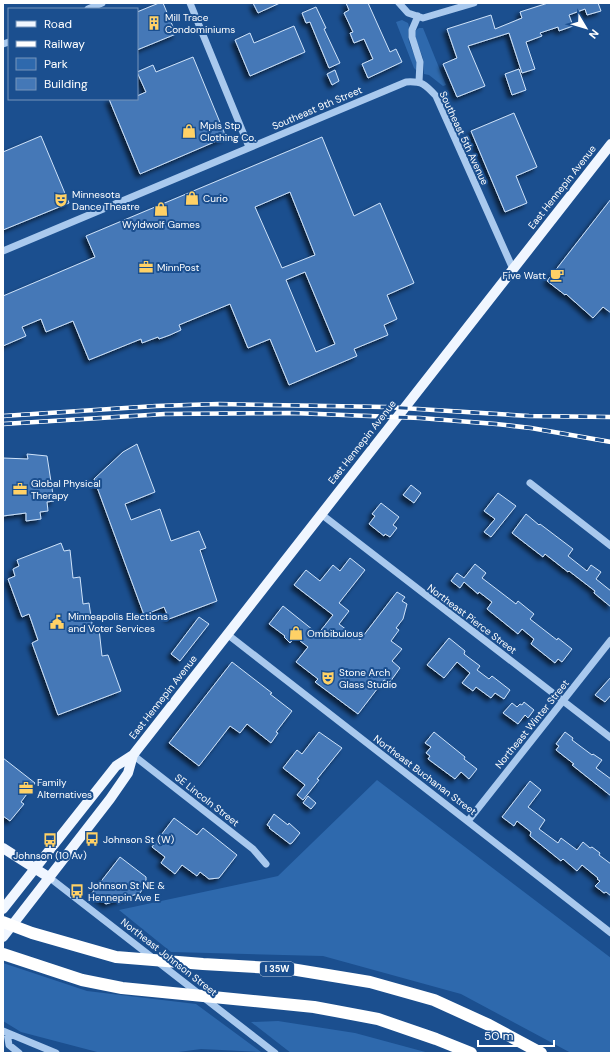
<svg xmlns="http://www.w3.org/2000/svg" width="614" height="1056" viewBox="0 0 614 1056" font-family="'DM Sans',sans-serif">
<defs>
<filter id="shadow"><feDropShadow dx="-3.5" dy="3.5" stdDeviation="2" flood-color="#0009"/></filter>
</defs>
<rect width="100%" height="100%" fill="#1b4f8f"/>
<!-- green -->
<path fill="#2e69ad" d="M402 20 408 23C410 27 408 31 408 36 409 48 418 57 418 70H416L414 68 396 22Z
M419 28H423L446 85 443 86 429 75 424 74 423 58 415 37V31Z
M377 780 611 958V1053H571L461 994 323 956 171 952 119 910 278 876Z
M3 963 87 991 196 1004 261 1052 201 1049 171 1053H101L21 1032 3 1021Z
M278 1021 355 1033 429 1053H291L251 1022Z"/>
<!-- building -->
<path fill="#4478b7" stroke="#cfe3fa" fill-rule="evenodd" filter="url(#shadow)" d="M159 3H163L176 34 137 50V12Z
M253 3H280L258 13Z
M346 3H368L390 52 396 49 402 62 368 78 362 64 373 59 364 39 354 43 350 33 353 32 344 13 349 10Z
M548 3H598L601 11 587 15 585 9 569 15 573 26 559 31 558 27 540 33 542 36 526 42 535 69 522 73 509 33 468 46 485 86 457 97 443 64 457 58 447 29 491 15 495 29 522 18 520 12Z
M316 7 326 28 324 29 340 63 329 68 310 22 306 23 302 13Z
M294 26 305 52 250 76 235 40 250 33 254 43Z
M193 57 226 137 140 174 109 99H137V96L146 92 137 72 153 65 156 72Z
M519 69 526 90 512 95 505 74Z
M335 70 339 81 332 85 327 74Z
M514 113 537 167 516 176 527 203 505 212 471 131Z
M41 136 69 203 3 230V152Z
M322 137 354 216 380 203 414 283 387 295 397 319 384 325 388 335 354 349 357 356 289 385 270 339 248 348 230 304 179 325 181 330 170 335 159 339 158 337 142 343 141 339 89 360 73 321 46 332 41 319 22 327 26 336 3 346V296L95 257 86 236ZM290 192 315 255 282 268 255 207ZM305 272 335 344 316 352 286 280Z
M611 199V313L603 307 593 318 566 294 565 295 547 281Z
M137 444 155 492 125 504 131 520 160 509 171 541 199 531 206 548 200 550 217 601 169 619 164 607 144 615 94 479 123 452Z
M27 454 47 456 54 501 47 502 48 511 40 512 41 519 26 521V513L3 516V458L28 459Z
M411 485 421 493 414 503 403 495Z
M498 493 516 506 491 537 484 532 495 519 484 511Z
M381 503 399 517 393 525 397 528 390 537 385 534 384 536 369 524 375 516 372 514Z
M526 514 539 525 540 524 573 549 568 556 587 571 591 565 601 572 596 579 611 591V607L594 593 595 591 569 571 568 572 545 554 543 557 512 533Z
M61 543 64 551 70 550 73 578 80 577 83 604 89 603 93 630 99 629 102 656 108 655 121 691 58 715 32 643 38 640 29 614 22 617 8 579 15 576 13 569 19 566 17 560Z
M350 558 365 570 339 603 349 611 339 624 360 640 397 592 405 597 402 601 407 604 403 619 396 628 399 630 391 641 402 649 392 661 400 668 390 682 384 680 358 714 315 682 318 679 296 662 308 647 295 637 290 643 284 637 285 636 269 624 283 606 318 634 333 615 294 585 306 570 320 581 333 565 340 571Z
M475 564 486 573 482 578 516 604 518 601 534 614 530 619 557 640 558 638 572 649 562 662 558 659 555 663 531 644 534 639 522 629 518 634 487 609 492 602 479 592 478 594 464 582 460 588 451 581 457 573 464 578Z
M199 617 209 624 180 661 171 654Z
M449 638 465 651 464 654 480 666 477 670 489 679 492 676 510 690 504 699 495 693 491 698 476 687 473 691 462 683 470 673 457 662 444 678 427 665Z
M232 662 272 693 270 694 292 711 276 732 278 733 271 743 247 724 240 733 230 726 199 766 169 743Z
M611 677V695L605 702 595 695Z
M524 702 534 710 528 718 525 715 518 724 503 713 512 703 517 707 520 704 522 705Z
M319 732 342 748 317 779 319 780 303 800 297 795 305 785 283 768 297 750 302 754Z
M434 732 465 757 464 759 477 769 469 779 461 772 455 779 428 759 430 756 426 753 431 747 425 743Z
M565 732 573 738 572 740 592 755 593 754 602 760 596 768 611 779V796L572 765 574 764 556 750 559 746 556 744Z
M3 758 35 783 21 802 24 804 10 821 3 816Z
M530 781 541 790 528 807 545 820 539 829 558 843 561 838 577 850 583 842 590 848 592 847 600 853 599 855 611 864V896L606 892 604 893 595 886 600 881 597 879 598 878 582 865 577 871 563 859 561 861 530 836 531 832 517 821 514 826 502 817Z
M308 796 316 803 311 809 303 803Z
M274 814 288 825 289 823 300 833 292 843 290 844 269 828 270 827 267 825Z
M174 818 197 835 203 828 237 855 219 878 209 879 200 872 197 876 182 865 175 874 161 863 165 857 152 847Z
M120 857 146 877V884L140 893 106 904 92 893Z"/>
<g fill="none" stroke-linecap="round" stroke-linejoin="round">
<!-- minor -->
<path stroke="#a9c9ee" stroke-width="7" d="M190 3 249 147
M399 3 408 13 423 18 474 3
M88 9 102 3
M418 16 412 30V37L420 62 419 82
M3 44 9 42
M3 251 406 82C422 81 425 84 436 96L513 269
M530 483 611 546
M321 514 611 738
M227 634 611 933
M133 755 253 849 266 864
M468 821 611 640
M50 878 275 1053
M3 1031 56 1053
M7 1033 9 1045 19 1053"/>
<!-- major -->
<path stroke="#f0f6ff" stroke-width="10" d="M3 848 50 878
M3 909 116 766 133 755 611 144
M3 937 110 799 128 773 133 755"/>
<!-- highway -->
<path stroke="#fff" stroke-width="12" d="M3 922 32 933 116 957 203 964 291 969 370 982 434 1000 489 1025 541 1053
M3 954 82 980 122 988 314 1007 378 1019 436 1039 471 1053"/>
<defs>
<path id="rail" d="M3 416 156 406 219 404 386 407 529 416 611 417
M3 424 165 414 293 413 420 418 496 424 531 428 611 442"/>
</defs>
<!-- rail casing -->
<use href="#rail" stroke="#fff" stroke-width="4.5"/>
<!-- rail -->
<use href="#rail" stroke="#1b4f8f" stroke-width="3" stroke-dasharray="9" stroke-linecap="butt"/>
</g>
<!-- icons -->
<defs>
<symbol id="building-bare" viewBox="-9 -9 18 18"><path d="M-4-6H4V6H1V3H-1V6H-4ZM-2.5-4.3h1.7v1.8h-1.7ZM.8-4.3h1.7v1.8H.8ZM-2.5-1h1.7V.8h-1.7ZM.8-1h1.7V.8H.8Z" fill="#ffd166" stroke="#1b4f8f" stroke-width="2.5" paint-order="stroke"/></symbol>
<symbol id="shop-bare" viewBox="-9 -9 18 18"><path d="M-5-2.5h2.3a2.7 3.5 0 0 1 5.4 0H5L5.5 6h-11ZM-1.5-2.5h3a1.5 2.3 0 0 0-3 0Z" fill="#ffd166" stroke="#1b4f8f" stroke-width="2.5" paint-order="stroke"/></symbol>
<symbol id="theatre-bare" viewBox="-9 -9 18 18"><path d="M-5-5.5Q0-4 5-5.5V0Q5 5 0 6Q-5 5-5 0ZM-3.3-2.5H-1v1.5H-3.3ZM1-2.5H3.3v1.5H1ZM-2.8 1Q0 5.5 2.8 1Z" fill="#ffd166" stroke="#1b4f8f" stroke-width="2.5" paint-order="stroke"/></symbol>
<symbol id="office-bare" viewBox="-9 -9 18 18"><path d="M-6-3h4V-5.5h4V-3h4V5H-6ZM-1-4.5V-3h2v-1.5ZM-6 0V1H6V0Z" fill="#ffd166" stroke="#1b4f8f" stroke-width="2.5" paint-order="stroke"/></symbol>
<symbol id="cafe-bare" viewBox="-9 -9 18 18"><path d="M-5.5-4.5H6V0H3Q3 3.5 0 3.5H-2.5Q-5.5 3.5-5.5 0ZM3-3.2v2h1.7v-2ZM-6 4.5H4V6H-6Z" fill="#ffd166" stroke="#1b4f8f" stroke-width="2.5" paint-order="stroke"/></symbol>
<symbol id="civic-bare" viewBox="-9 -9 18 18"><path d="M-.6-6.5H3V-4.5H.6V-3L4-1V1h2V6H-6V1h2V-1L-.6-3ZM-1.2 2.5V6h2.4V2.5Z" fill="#ffd166" stroke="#1b4f8f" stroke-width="2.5" paint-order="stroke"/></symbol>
<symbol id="bus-bare" viewBox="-9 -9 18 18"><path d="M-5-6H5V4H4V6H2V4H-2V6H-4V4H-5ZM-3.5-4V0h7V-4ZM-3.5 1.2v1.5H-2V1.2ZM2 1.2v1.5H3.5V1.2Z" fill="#ffd166" stroke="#1b4f8f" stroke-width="2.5" paint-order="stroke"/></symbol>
</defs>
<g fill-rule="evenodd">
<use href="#building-bare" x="144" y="13" width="20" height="20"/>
<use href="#shop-bare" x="179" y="121" width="20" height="20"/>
<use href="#shop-bare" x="182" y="188" width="20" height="20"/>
<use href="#theatre-bare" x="51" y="190" width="20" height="20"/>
<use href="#shop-bare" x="151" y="199" width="20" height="20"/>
<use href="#office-bare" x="136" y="257" width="20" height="20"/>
<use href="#cafe-bare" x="547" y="265" width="20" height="20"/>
<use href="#office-bare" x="10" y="479" width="20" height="20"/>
<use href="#civic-bare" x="47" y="612" width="20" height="20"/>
<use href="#shop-bare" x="286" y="623" width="20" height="20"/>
<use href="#theatre-bare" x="318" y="668" width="20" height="20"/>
<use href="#office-bare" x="16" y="778" width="20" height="20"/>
<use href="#bus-bare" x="82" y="829" width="20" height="20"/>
<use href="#bus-bare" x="40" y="830" width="20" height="20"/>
<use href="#bus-bare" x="67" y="881" width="20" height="20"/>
</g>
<g text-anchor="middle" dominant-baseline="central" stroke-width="4" stroke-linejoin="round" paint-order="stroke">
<!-- shield labels -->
<rect fill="#1b4f8f" stroke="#bbcadd" stroke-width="1" x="260" y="962" width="34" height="14" rx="3"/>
<g font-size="9" font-weight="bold" fill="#fff">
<text x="277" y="969">I 35W</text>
</g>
<!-- poi labels -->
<g font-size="10" fill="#fff" stroke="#1b4f8f" text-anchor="start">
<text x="165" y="17">Mill Trace<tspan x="165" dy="12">Condominiums</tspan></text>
<text x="200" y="125">Mpls Stp<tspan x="200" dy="12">Clothing Co.</tspan></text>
<text x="72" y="194">Minnesota<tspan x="72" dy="12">Dance Theatre</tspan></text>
<text x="203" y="198">Curio</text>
<text x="161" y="224" text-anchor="middle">Wyldwolf Games</text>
<text x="157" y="267">MinnPost</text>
<text x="546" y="275" text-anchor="end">Five Watt</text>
<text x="31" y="483">Global Physical<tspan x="31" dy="12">Therapy</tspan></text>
<text x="68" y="616">Minneapolis Elections<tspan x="68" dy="12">and Voter Services</tspan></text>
<text x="307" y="633">Ombibulous</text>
<text x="339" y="672">Stone Arch<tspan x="339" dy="12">Glass Studio</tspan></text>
<text x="37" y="782">Family<tspan x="37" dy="12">Alternatives</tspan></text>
<text x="103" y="839">Johnson St (W)</text>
<text x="50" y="855" text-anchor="middle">Johnson (10 Av)</text>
<text x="88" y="885">Johnson St NE &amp;<tspan x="88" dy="12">Hennepin Ave E</tspan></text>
</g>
<!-- street labels -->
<g font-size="10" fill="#fff" stroke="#1b4f8f">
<text transform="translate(317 108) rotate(-23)">Southeast 9th Street</text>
<text transform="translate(464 138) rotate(65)">Southeast 5th Avenue</text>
<text transform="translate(562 187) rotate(-52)">East Hennepin Avenue</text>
<text transform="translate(362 442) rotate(-52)">East Hennepin Avenue</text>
<text transform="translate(472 619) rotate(37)">Northeast Pierce Street</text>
<text transform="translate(163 697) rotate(-52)">East Hennepin Avenue</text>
<text transform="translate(532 724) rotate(-51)">Northeast Winter Street</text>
<text transform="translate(425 775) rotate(37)">Northeast Buchanan Street</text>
<text transform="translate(207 800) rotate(38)">SE Lincoln Street</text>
<text transform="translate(169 957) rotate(38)">Northeast Johnson Street</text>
</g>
</g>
<!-- border -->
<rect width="614" height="1056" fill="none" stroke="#ffffff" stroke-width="8"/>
<!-- legend -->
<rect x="8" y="8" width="130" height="92" fill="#1b4f8f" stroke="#7695bc"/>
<rect x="16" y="21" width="20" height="6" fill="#f0f6ff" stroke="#7695bc"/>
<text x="44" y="28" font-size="12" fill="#ffffff">Road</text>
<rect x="16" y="41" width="20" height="6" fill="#ffffff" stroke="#7695bc"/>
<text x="44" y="48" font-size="12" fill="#ffffff">Railway</text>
<rect x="16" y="58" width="20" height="12" fill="#2e69ad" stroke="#7695bc"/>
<text x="44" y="68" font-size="12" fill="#ffffff">Park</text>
<rect x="16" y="78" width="20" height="12" fill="#4478b7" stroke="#7695bc"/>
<text x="44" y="88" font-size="12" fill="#ffffff">Building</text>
<!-- north arrow -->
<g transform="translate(586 28) rotate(128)" stroke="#1b4f8f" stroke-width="3" paint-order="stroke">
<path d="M0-3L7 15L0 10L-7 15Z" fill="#ffffff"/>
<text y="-6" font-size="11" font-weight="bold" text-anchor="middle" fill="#ffffff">N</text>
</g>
<!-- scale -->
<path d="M478 1040v6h76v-6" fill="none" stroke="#ffffff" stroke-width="2"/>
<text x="484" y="1040" font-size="12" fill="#ffffff" stroke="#1b4f8f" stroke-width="3" paint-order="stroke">50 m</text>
</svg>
